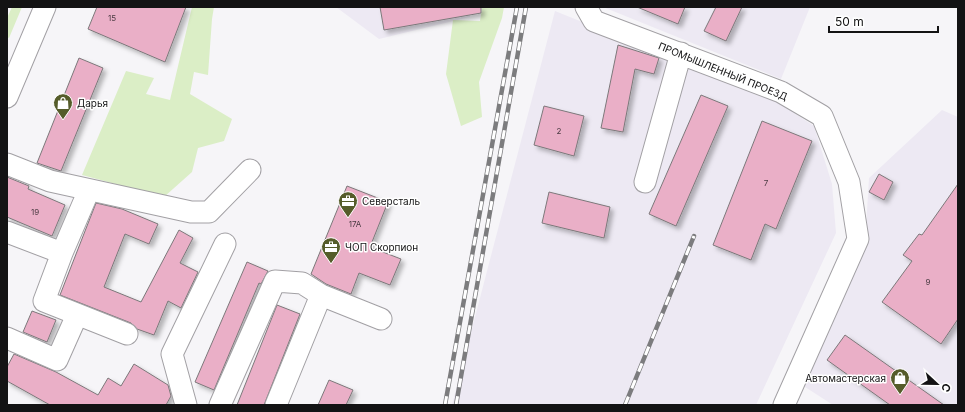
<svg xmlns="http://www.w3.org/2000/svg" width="965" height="412" viewBox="0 0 965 412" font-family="Inter,sans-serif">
<defs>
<filter id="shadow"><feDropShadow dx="3.5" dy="3.5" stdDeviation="2" flood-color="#0004"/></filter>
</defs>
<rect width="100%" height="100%" fill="#f6f5f8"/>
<!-- built -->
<path fill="#ede9f3" d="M336 7H470V17L379 39Z
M603 7H810L781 79Z
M555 11 771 98 814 126 832 184 836 233 756 405H452Z
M942 110 958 117V405H833L802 385 865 244 869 178Z"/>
<!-- green -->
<path fill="#dbeec6" d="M12 7H22L9 38 7 37V18Z
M192 7H214L212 19 208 75 194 72 190 94 232 119 224 141 198 148 192 172 164 197 82 175 126 71 154 78 146 94 170 100Z
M482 7H504L502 18 479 82 482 117 461 126 446 74 453 20 480 21Z"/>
<!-- building -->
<path fill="#eaafc7" stroke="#7c787a" filter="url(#shadow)" d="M97 7H186L165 62 88 29Z
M380 7H481V13L384 30Z
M637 7H685L678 24Z
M716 7H742L726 41 704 31Z
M618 45 659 58 654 74 635 69 623 132 601 128Z
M79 58 103 68 61 171 37 163Z
M701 95 728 106 676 226 649 214Z
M544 106 584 116 574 156 534 145Z
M762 121 812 141 776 229 765 224 751 260 713 245Z
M879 174 893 182 884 200 869 192Z
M7 177 29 186 28 189 65 205 52 236 7 217Z
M958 184V319L941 344 882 302 912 261 903 255 919 234 922 235Z
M347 186 388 202 370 247 401 259 390 285 359 273 351 294 326 284 311 274Z
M549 192 610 207 604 238 542 223Z
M96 203 122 209 158 224 149 244 125 234 104 287 141 302 179 230 193 238 180 263 198 272 181 308 168 301 154 335 137 329 131 323 60 295Z
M247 262 268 271 261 284 259 283 214 390 195 382Z
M277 305 300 314 264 405H237Z
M32 311 56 320 47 342 23 332Z
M845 335 944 405H890L827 360Z
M14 354 56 372 98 395 108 378 121 386 134 364 168 385 171 396 166 405H50L7 381V367Z
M329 380 353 390 346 405H318Z"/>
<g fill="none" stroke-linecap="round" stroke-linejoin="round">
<defs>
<path id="minor" d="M586 7 594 21 781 92 822 116 849 182 858 239 784 405
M7 97 45 7
M7 164 50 181 191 212H209L250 170
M645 182 681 53
M7 232 62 253 89 190
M62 253 44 301 127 334
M7 338 57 360 77 315
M186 405 172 354 225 244
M220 405 275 281 302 283 321 295
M276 405 321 295 381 319"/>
</defs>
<!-- minor casing -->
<use href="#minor" stroke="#a2a0a4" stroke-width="23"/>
<!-- minor -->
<use href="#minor" stroke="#fff" stroke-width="21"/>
<defs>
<path id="rail" d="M445 405 517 7
M456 405 526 7
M625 405 694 236"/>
</defs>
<!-- rail casing -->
<use href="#rail" stroke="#7c7c7e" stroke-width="4.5"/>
<!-- rail -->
<use href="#rail" stroke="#fff" stroke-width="3" stroke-dasharray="9" stroke-linecap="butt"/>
</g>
<!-- icons -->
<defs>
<symbol id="shop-pin" viewBox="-11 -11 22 30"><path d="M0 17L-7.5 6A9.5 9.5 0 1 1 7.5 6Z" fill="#555c2a" stroke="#fff"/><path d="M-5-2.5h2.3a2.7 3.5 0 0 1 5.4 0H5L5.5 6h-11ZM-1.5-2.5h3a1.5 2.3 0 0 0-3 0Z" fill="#fff"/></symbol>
<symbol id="office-pin" viewBox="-11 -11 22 30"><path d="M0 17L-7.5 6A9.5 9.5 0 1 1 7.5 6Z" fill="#555c2a" stroke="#fff"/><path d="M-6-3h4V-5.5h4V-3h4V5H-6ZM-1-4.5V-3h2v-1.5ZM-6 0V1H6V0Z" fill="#fff"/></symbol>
</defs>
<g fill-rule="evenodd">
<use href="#shop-pin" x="52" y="92" width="22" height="30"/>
<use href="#office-pin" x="337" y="190" width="22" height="30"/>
<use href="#office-pin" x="320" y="236" width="22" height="30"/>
<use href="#shop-pin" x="889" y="367" width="22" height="30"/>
</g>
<g text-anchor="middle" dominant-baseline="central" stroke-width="3" stroke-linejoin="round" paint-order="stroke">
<!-- number labels -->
<g font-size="8" fill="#493a41">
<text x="112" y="18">15</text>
<text x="559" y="131">2</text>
<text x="766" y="183">7</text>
<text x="35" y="212">19</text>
<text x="355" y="224">17А</text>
<text x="928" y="282">9</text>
</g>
<!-- street labels -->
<g font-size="10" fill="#131314" stroke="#fff">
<text transform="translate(723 71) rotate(22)">ПРОМЫШЛЕННЫЙ ПРОЕЗД</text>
</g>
<!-- poi labels -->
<g font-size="10" fill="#131314" stroke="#fff" text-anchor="start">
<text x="77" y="103">Дарья</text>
<text x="362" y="201">Северсталь</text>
<text x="345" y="247">ЧОП Скорпион</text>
<text x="886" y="378" text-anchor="end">Автомастерская</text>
</g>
</g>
<!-- border -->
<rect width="965" height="412" fill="none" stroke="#131314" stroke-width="16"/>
<!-- north arrow -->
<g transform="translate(937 384) rotate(112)" stroke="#ffffff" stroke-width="3" paint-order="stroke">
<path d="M0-3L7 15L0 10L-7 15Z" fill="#131314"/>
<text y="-6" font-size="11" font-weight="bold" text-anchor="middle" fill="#131314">С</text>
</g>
<!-- scale -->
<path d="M829 26v6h109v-6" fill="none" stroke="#131314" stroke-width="2"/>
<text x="835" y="26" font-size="12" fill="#131314" stroke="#ffffff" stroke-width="3" paint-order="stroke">50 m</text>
</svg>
